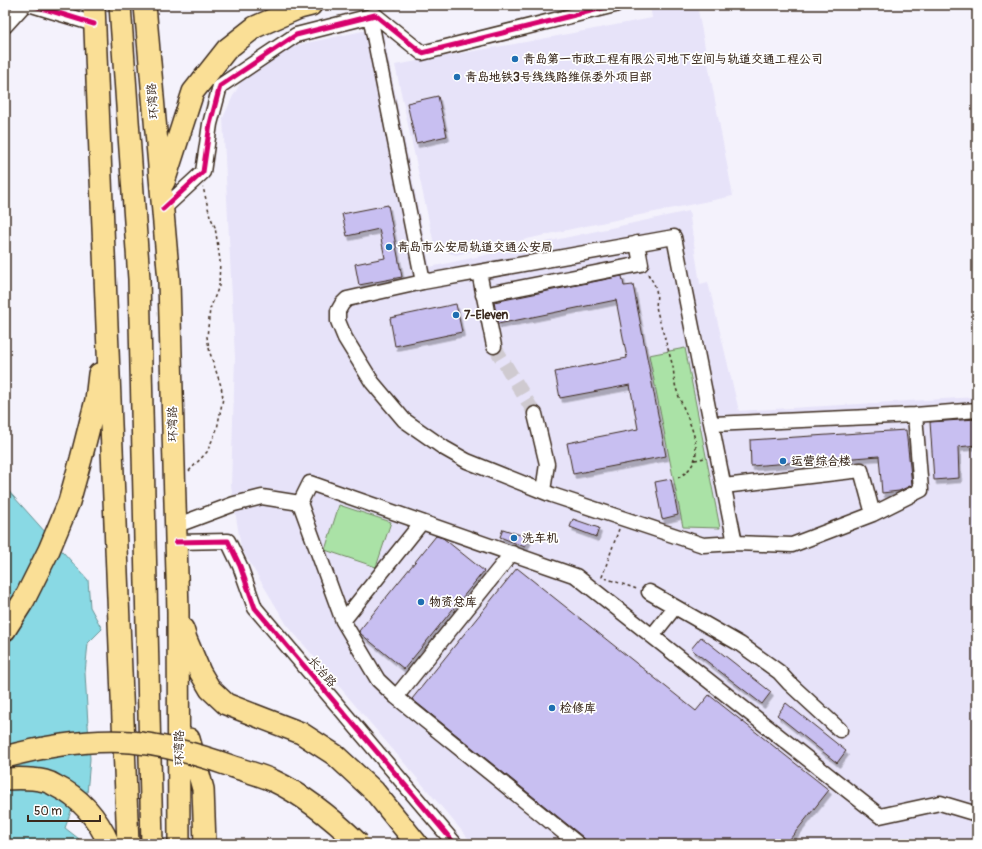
<svg xmlns="http://www.w3.org/2000/svg" width="982" height="849" viewBox="0 0 982 849" font-family="Pangolin,'LXGW WenKai TC',sans-serif">
<defs>
<filter id="shadow"><feDropShadow dx="2.5" dy="4.5" stdDeviation="0" flood-color="#0004"/></filter>
</defs>
<rect width="100%" height="100%" fill="#f4f2fc"/>
<filter id="ink" filterUnits="userSpaceOnUse"><feTurbulence type="fractalNoise" baseFrequency=".025" numOctaves="2"/><feDisplacementMap in="SourceGraphic" scale="8" xChannelSelector="R" yChannelSelector="G"/><feConvolveMatrix kernelMatrix="1 2 1 2 8 2 1 2 1" color-interpolation-filters="sRGB"/></filter>
<g filter="url(#ink)">
<!-- built -->
<path fill="#e7e3f9" d="M650 5H697L733 196 576 228 456 255 435 249 395 65 531 41 652 18Z
M382 27 430 267 689 211 700 284 708 282 739 411 977 397V844H473L287 625 241 548 231 485 235 358 223 118 232 98 241 82 287 47Z"/>
<!-- green -->
<path fill="#aae2a6" stroke="#728662" d="M685 348 720 528 683 527 649 355Z
M339 505 391 522 376 567 325 550Z"/>
<!-- water -->
<path fill="#89d9e4" stroke="#6a9395" d="M5 487 88 580 90 607 102 629 88 643 85 673 90 759 87 794 71 811 65 828 83 842V844H5Z"/>
<!-- building -->
<path fill="#c8bff1" stroke="#3b2a1e" filter="url(#shadow)" d="M438 96 447 136 416 143 407 103Z
M388 205 402 277 359 285 355 264 385 258 379 229 347 236 342 214Z
M622 276 624 286 633 285 666 456 573 474 567 443 638 429 630 385 560 398 555 372 627 358 616 300 498 324 494 302Z
M456 304 462 332 395 346 390 318Z
M977 419V445L958 447 959 478 934 480 930 422Z
M906 430 912 485 899 491 882 493 879 456 751 466 750 440Z
M671 479 678 515 662 519 655 482Z
M573 519 599 528 596 537 570 527Z
M503 529 529 538 525 547 500 537Z
M436 536 443 538 484 571 404 669 361 634 359 631Z
M517 568 696 711 709 695 829 790 786 844H586V841L583 837 412 699Z
M701 637 771 692 762 704 691 649Z
M786 703 846 751 837 763 777 715Z"/>
<g fill="none" stroke-linecap="round" stroke-linejoin="round">
<!-- minor-tunnel -->
<path stroke="#cfcad0" stroke-width="14" stroke-dasharray="14 7" stroke-linecap="butt" d="M494 346 535 414"/>
<defs>
<path id="minor" d="M32 5 94 24
M370 16 423 282 674 237 735 543
M5 26 24 5
M163 209 203 172 210 124 220 86 296 35 375 15 422 53 615 5
M479 272 494 346
M423 282 347 299 342 304 338 311V321L345 338 372 382 404 420 444 448 467 461 552 495 703 545 735 543 792 545 873 514
M483 295 641 264 637 243
M535 414 547 464 543 491
M710 418 713 424 915 415 977 410
M724 486 861 470 873 514 921 490 915 415
M300 503 343 621 378 680 396 697 578 844
M175 526 234 504 262 497 300 503 310 483 576 576 880 816 940 803 977 814
M176 542 228 541 240 566 255 608 455 844
M649 592 740 644 779 672 789 683 840 730
M343 621 422 522
M652 636 675 607
M396 697 512 553"/>
<path id="highway" d="M94 5 128 844
M120 5 139 279 152 844
M145 5 169 281 178 612 179 844
M164 182 193 92 227 49 255 27 299 8 311 5
M183 629 186 639 200 672 210 689 226 704 301 733 335 755 374 791 417 844
M5 630 24 600 49 550 69 502 81 459 96 400 99 374
M189 739 203 789 205 844
M5 779C18 778 32 778 45 781 49 782 53 784 56 786 81 798 98 819 109 844"/>
</defs>
<!-- minor casing -->
<use href="#minor" stroke="#3b2a1e" stroke-width="17"/>
<!-- highway casing -->
<use href="#highway" stroke="#3b2a1e" stroke-width="24"/>
<!-- path -->
<path stroke="#3b2a1e" stroke-width="1.5" stroke-dasharray="3 3" stroke-linecap="butt" d="M648 274C651 279 655 284 656 290 658 297 655 304 657 311 662 330 668 348 673 367 674 374 674 381 676 388 682 408 697 432 696 452 695 465 688 472 678 478
M695 460 705 458
M189 471 207 452 217 429 223 398 221 386 210 353 207 337 210 309 219 286 220 260 215 227 210 216 203 187
M619 529 602 577 637 589"/>
<!-- minor -->
<use href="#minor" stroke="#fff" stroke-width="14"/>
<!-- highway -->
<use href="#highway" stroke="#fadf96" stroke-width="21"/>
<defs>
<path id="highway-bridge" d="M5 757C46 746 89 739 131 742 164 745 200 755 231 766 245 771 261 775 274 781 306 796 334 820 359 844"/>
</defs>
<!-- highway-bridge casing -->
<use href="#highway-bridge" stroke="#3b2a1e" stroke-width="24" stroke-linecap="butt"/>
<!-- highway-bridge -->
<use href="#highway-bridge" stroke="#fadf96" stroke-width="21"/>
<defs>
<path id="cycleway" d="M32 5 94 24
M163 209 203 172 210 124 220 86 296 35 375 15 422 53 615 5
M176 542 228 541 240 566 255 608 455 844"/>
</defs>
<!-- cycleway casing -->
<use href="#cycleway" stroke="#fff" stroke-width="8"/>
<!-- cycleway -->
<use href="#cycleway" stroke="#d6006c" stroke-width="5"/>
</g>
</g>
<!-- markers -->
<g fill="#1f6fb2" stroke="#fff" stroke-width="1.5">
<circle cx="515" cy="59" r="4"/>
<circle cx="457" cy="77" r="4"/>
<circle cx="389" cy="247" r="4"/>
<circle cx="456" cy="315" r="4"/>
<circle cx="783" cy="461" r="4"/>
<circle cx="514" cy="538" r="4"/>
<circle cx="421" cy="602" r="4"/>
<circle cx="552" cy="708" r="4"/>
</g>
<g text-anchor="middle" dominant-baseline="central" stroke-width="3.5" stroke-linejoin="round" paint-order="stroke">
<!-- poi labels -->
<g font-size="12" font-weight="bold" fill="#3b2a1e" stroke="#fff" text-anchor="start">
<text x="523" y="59">青岛第一市政工程有限公司地下空间与轨道交通工程公司</text>
<text x="465" y="77">青岛地铁3号线线路维保委外项目部</text>
<text x="397" y="247">青岛市公安局轨道交通公安局</text>
<text x="464" y="315">7-Eleven</text>
<text x="791" y="461">运营综合楼</text>
<text x="522" y="538">洗车机</text>
<text x="429" y="602">物资总库</text>
<text x="560" y="708">检修库</text>
</g>
<!-- street labels -->
<g font-size="12" fill="#3b2a1e" stroke="#fff">
<text transform="translate(153 101) rotate(-95)">环湾路</text>
<text transform="translate(173 424) rotate(-91)">环湾路</text>
<text transform="translate(322 672) rotate(50)">长治路</text>
<text transform="translate(179 748) rotate(-90)">环湾路</text>
</g>
</g>
<!-- margin -->
<rect width="982" height="849" fill="none" stroke="#fff" stroke-width="20"/>
<rect x="10" y="10" width="962" height="829" fill="none" stroke="#3b2a1e" stroke-width="1.5" filter="url(#ink)"/>
<!-- scale -->
<path d="M28 815v6h72v-6" fill="none" stroke="#3b2a1e" stroke-width="2"/>
<text x="34" y="815" font-size="12" fill="#3b2a1e" stroke="#ffffff" stroke-width="3" paint-order="stroke">50 m</text>
</svg>
